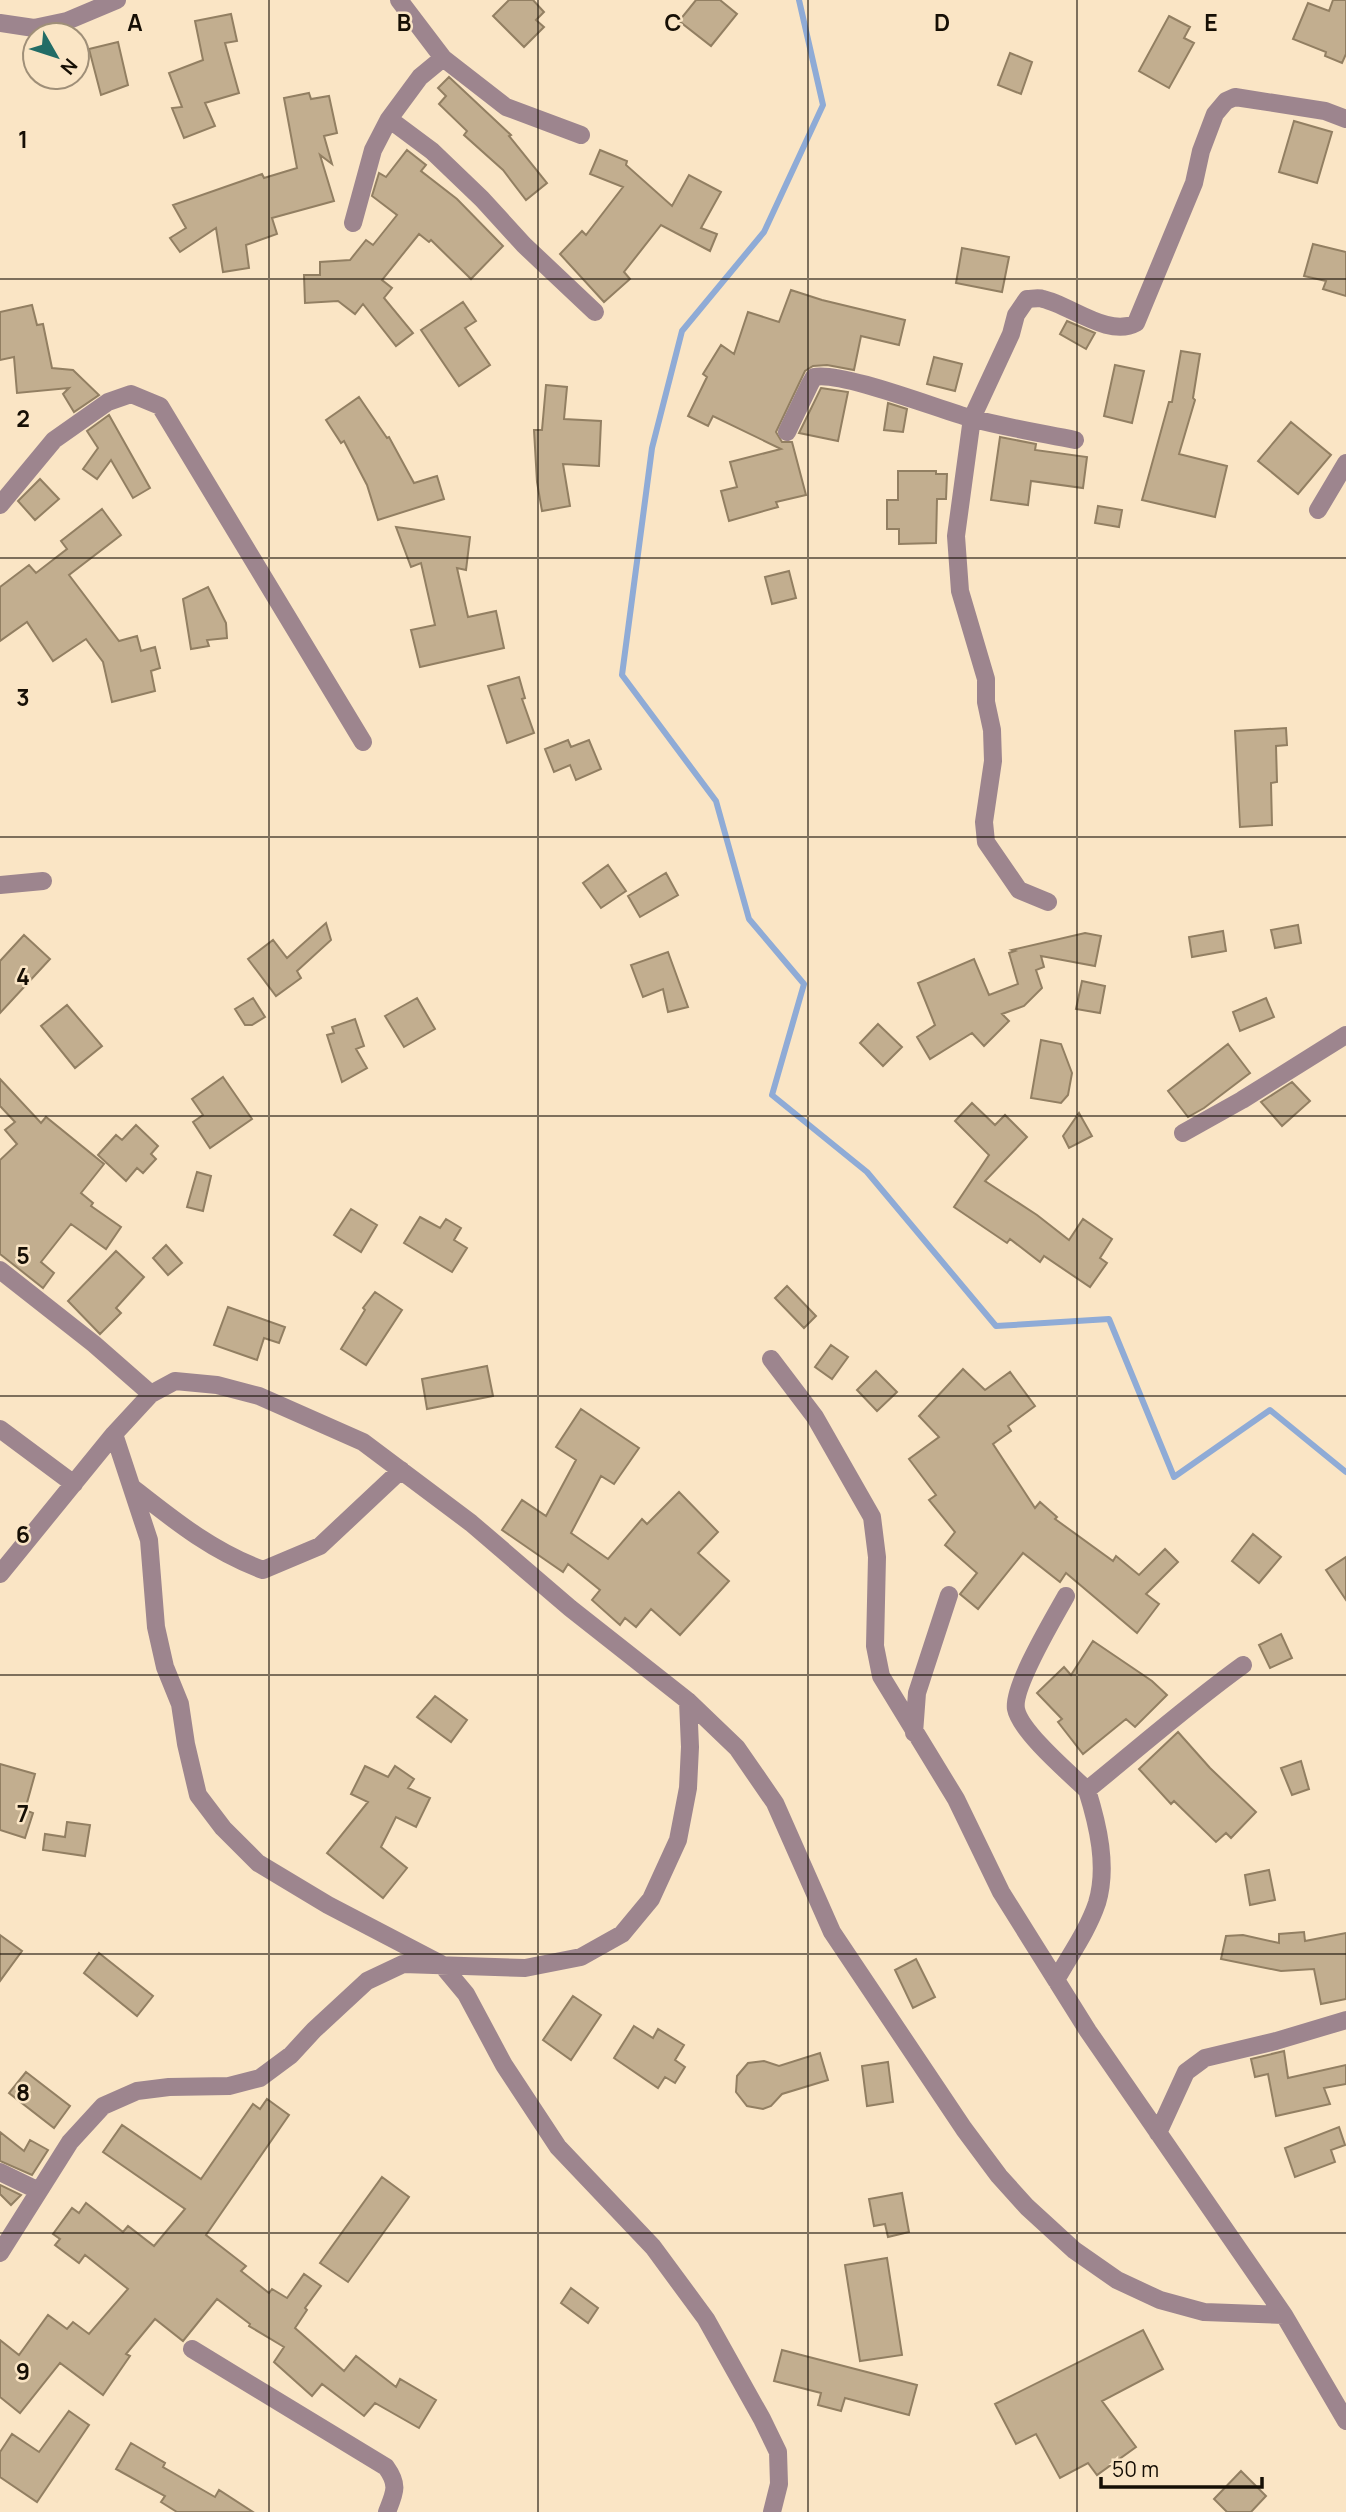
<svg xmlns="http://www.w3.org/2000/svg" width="1346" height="2512" viewBox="0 0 1346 2512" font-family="Manrope,sans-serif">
<rect width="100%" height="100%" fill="#fae5c5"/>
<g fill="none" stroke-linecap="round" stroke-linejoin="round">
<!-- stream -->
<path stroke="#8fabd6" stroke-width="6" d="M799 0 823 105 764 232 682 331 652 448 622 675 716 801 749 919 804 984 772 1095 867 1172 996 1326 1109 1319 1174 1477 1270 1410 1346 1472"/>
</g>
<!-- building -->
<path fill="#c2ae8f" stroke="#927f62" stroke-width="2" d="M509 0H533L544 12 536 20 544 27 524 47 493 16Z
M696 0H720L737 14 711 46 679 21Z
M1333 0H1346V54L1342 63 1325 56 1326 52 1293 39 1308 3 1329 11Z
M231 14 237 41 225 43 239 93 205 103 215 126 184 138 172 108 182 107 169 73 203 60 195 21Z
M1169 16 1190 27 1184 38 1194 43 1169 88 1139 71Z
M118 42 128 85 101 95 89 49Z
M1010 53 1032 62 1021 94 998 85Z
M449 77 511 135 509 136 547 183 526 200 503 170 464 135 467 131 439 104 446 96 438 88Z
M309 93 311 99 329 96 337 133 324 136 332 164 320 155 334 201 272 218 277 234 246 245 249 268 223 272 216 228 180 252 170 238 186 228 173 205 262 174 264 178 297 168 284 98Z
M1294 121 1332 132 1317 183 1279 172Z
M407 150 426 165 421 171 457 199 503 246 471 279 431 240 429 242 419 234 382 280 392 288 384 298 413 333 396 346 363 304 355 314 338 301 305 303 304 275H320V262L350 260 366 240 373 245 397 215 372 196 379 173 386 177Z
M600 150 627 161 626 165 672 206 689 175 721 192 701 228 717 234 710 251 661 225 624 272 630 279 604 302 560 254 582 231 586 235 623 187 590 174Z
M1313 244 1346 252V296L1323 289 1326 281 1304 276Z
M962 248 1009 257 1002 292 956 283Z
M791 290 822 300 905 320 899 345 861 336 854 370 827 365 813 366 805 371 776 432 782 442H792L806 495 776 502 778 507 729 521 721 491 737 487 730 462 781 449 713 416 708 426 688 416 707 377 703 374 721 345 734 354 748 312 779 322Z
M463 302 476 321 465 328 490 365 459 386 421 330Z
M32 305 37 325 43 324 52 368 73 370 99 395 74 412 63 394 69 388 17 393 14 357 0 360V312Z
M1067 321 1095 333 1086 349 1060 334Z
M1181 351 1200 354 1193 398 1195 400 1179 454 1227 466 1215 517 1142 500 1169 402H1172Z
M934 357 962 364 955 391 927 384Z
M1115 365 1144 371 1132 423 1104 416Z
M546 385 567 387 564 419 601 421 599 466 563 464 570 506 542 511 537 482 534 430H542Z
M821 388 848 392 838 441 799 433Z
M359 397 387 438 389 437 414 483 437 476 444 499 378 520 367 485 344 441 341 443 326 420Z
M888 403 907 409 903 432 884 430Z
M109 415 150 488 133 498 111 460 97 479 83 469 98 448 87 431Z
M1291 422 1331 455 1298 494 1258 461Z
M1000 437 1036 444 1035 450 1087 457 1083 488 1031 481 1028 505 991 500Z
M898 471H936V474H947L946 499H937L936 543 899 544V529H887V500H898Z
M40 479 59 499 35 520 18 501Z
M1098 506 1122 510 1119 527 1095 523Z
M102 509 121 535 69 575 119 641 137 636 141 651 155 647 160 668 151 671 155 691 112 702 103 662 86 639 53 661 27 622 0 641V587L29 565 36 573 67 549 61 541Z
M396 527 470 537 466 570 457 568 468 617 496 611 504 648 420 667 411 630 435 625 421 563 411 567Z
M789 571 796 598 772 604 765 577Z
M208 587 226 623 227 638 207 640 209 646 191 649 183 599Z
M519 677 525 698 522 699 534 733 507 743 488 686Z
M1286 728 1287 745 1276 746 1277 782 1271 783 1272 825 1240 827 1235 731Z
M568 740 571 747 589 740 601 769 576 780 570 765 554 772 545 749Z
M608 865 626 891 601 908 583 883Z
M666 873 678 895 640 917 628 896Z
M326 923 331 940 297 971 301 978 276 996 248 959 273 940 287 958Z
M1298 925 1301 943 1275 948 1271 930Z
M1223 931 1226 951 1192 957 1189 937Z
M1085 933 1101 936 1095 966 1041 956 1044 967 1036 970 1042 988 1024 1006 1002 1014 1009 1021 984 1046 972 1033 930 1059 917 1037 935 1025 918 983 974 959 989 995 1018 984 1009 953 1015 951 1012 950Z
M24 935 50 959 0 1013V961Z
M668 952 688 1007 668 1012 663 989 643 997 631 965Z
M1082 981 1105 986 1100 1013 1076 1009Z
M253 998 265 1017 252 1025H245L235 1009Z
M417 998 435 1029 404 1047 385 1016Z
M1266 998 1274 1017 1240 1031 1233 1012Z
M67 1005 102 1046 75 1068 41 1026Z
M355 1019 364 1046 356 1049 367 1068 342 1082 327 1035 334 1033 332 1027Z
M878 1024 902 1047 883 1066 860 1043Z
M1041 1040 1061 1044 1072 1073 1068 1095 1061 1103 1031 1098Z
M1228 1044 1250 1073 1204 1108 1188 1117 1168 1091Z
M223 1077 252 1119 210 1148 193 1122 203 1115 192 1099Z
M0 1079 41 1123 46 1117 104 1164 81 1193 93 1203 91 1206 121 1227 106 1249 71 1224 41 1262 54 1273 43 1288 0 1254V1160L17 1144 5 1130 15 1122 0 1106Z
M1292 1082 1310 1101 1282 1126 1261 1102Z
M972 1103 995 1125 1005 1115 1027 1137 985 1181 1037 1215 1069 1240 1083 1219 1112 1239 1100 1258 1107 1263 1090 1287 1044 1256 1040 1262 1010 1239 1007 1243 954 1207 989 1155 955 1121Z
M1079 1113 1092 1136 1069 1148 1063 1136Z
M136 1125 158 1146 151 1154 156 1159 143 1173 137 1168 126 1181 98 1155 116 1135 122 1140Z
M197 1172 211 1176 203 1211 187 1207Z
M351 1209 377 1225 361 1252 334 1235Z
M420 1217 440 1228 446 1219 461 1228 454 1240 467 1248 452 1272 404 1243Z
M166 1245 182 1263 168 1275 153 1258Z
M116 1251 144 1277 116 1308 121 1313 100 1334 68 1301Z
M787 1286 816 1316 804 1328 775 1298Z
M375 1292 402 1310 366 1365 341 1349 365 1310 363 1308Z
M228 1307 285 1327 279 1343 264 1338 257 1360 214 1345Z
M831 1345 848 1357 832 1379 815 1367Z
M487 1366 493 1396 427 1409 422 1379Z
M963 1369 985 1390 1010 1372 1035 1406 1008 1426 1011 1431 993 1444 1035 1508 1040 1502 1057 1517 1055 1519 1113 1561 1116 1556 1139 1575 1165 1549 1178 1562 1146 1594 1159 1604 1137 1633 1066 1573 1060 1582 1023 1553 978 1609 960 1594 977 1573 945 1545 955 1532 929 1500 936 1495 909 1459 939 1437 919 1416Z
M876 1371 897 1392 877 1411 857 1390Z
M581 1409 639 1448 614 1484 601 1476 571 1533 608 1559 642 1519 647 1524 679 1492 718 1532 698 1553 729 1581 680 1635 651 1609 636 1627 625 1618 620 1625 592 1600 600 1590 568 1564 563 1572 502 1530 522 1500 546 1516 576 1460 556 1447Z
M1253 1534 1281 1557 1259 1583 1232 1561Z
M1346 1557V1600L1326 1570Z
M1281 1634 1292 1658 1270 1668 1259 1645Z
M1093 1641 1152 1681 1167 1695 1135 1727 1126 1719 1083 1754 1058 1722 1062 1719 1037 1693 1064 1667 1071 1675Z
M435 1696 467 1720 451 1742 417 1717Z
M1178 1732 1210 1768 1256 1812 1231 1838 1226 1833 1216 1842 1174 1801 1171 1804 1139 1769Z
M1301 1761 1309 1789 1292 1795 1281 1768Z
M0 1764 35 1774 25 1810 33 1813 25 1838 0 1830Z
M365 1766 388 1777 395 1766 414 1779 408 1788 430 1798 416 1827 396 1817 381 1847 407 1868 383 1898 327 1853 368 1802 351 1794Z
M67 1822 90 1825 85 1856 43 1850 45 1834 65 1837Z
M1269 1870 1275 1900 1250 1905 1245 1875Z
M1304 1932 1305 1941 1346 1933V1999L1321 2004 1314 1969 1281 1971 1221 1959 1226 1936 1243 1935 1279 1943V1934Z
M0 1935 22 1951 0 1981Z
M99 1953 153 1996 137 2016 84 1973Z
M916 1959 935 1997 913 2008 895 1970Z
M573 1996 601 2015 571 2060 543 2040Z
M634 2026 653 2038 658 2029 684 2045 675 2060 685 2067 675 2083 665 2077 658 2088 614 2058Z
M1284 2051 1288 2078 1346 2065V2084L1324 2088 1330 2104 1276 2116 1268 2074 1255 2077 1251 2059Z
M820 2053 828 2080 782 2094 771 2106 763 2109 747 2106 736 2092 737 2076 748 2063 764 2061 779 2066Z
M888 2062 893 2102 867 2106 862 2066Z
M26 2072 70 2106 54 2128 9 2093Z
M267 2099 289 2115 206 2235 246 2266 241 2271 269 2293 272 2289 287 2298 304 2274 321 2286 305 2308 307 2310 295 2328 344 2371 356 2356 396 2387 400 2379 436 2400 419 2428 375 2403 364 2416 322 2384 312 2396 274 2362 284 2347 249 2326 250 2324 217 2299 183 2341 155 2319 126 2354 130 2356 103 2395 60 2363 20 2413 0 2397V2340L19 2355 48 2315 67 2329 73 2322 89 2334 128 2289 85 2255 79 2263 55 2245 60 2239 53 2234 72 2208 79 2213 86 2203 123 2232 128 2226 154 2246 185 2209 103 2152 122 2125 201 2179 253 2104 260 2109Z
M1339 2127 1345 2145 1331 2150 1335 2162 1295 2177 1285 2148Z
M0 2132 24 2151 30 2140 48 2150 32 2175 0 2161Z
M382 2177 409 2197 348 2282 320 2263Z
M0 2185 21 2195 11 2205 0 2194Z
M902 2193 909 2232 888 2237 885 2224 874 2226 869 2199Z
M887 2258 902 2355 860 2361 845 2265Z
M571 2288 598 2308 588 2323 561 2303Z
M1143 2330 1163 2369 1102 2401 1136 2447 1097 2475 1088 2463 1060 2478 1036 2434 1016 2444 995 2404Z
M782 2350 917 2385 909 2415 845 2398 841 2411 818 2405 821 2393 774 2381Z
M69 2411 89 2425 37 2502 0 2477V2452L12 2434 39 2452Z
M131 2443 165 2463 163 2467 215 2497 219 2490 253 2512H177L161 2502 165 2496 116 2469Z
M1241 2471 1266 2496 1251 2512H1227L1214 2499Z"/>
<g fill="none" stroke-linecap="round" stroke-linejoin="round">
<!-- minor -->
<path stroke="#9d858e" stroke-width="18" d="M399 0 443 58 506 107 581 135
M0 23 34 28 67 21 117 0
M443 58 420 77 389 119 432 151 482 199 524 245 595 312
M353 223 373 150 389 119
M787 432 810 384 814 377C841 371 938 409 970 418 1004 427 1040 433 1075 440
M0 505 54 440 108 402 131 394 160 406 363 742
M1318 510 1346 463
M0 885 43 881
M1048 902 1019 890 986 842 984 822 993 761 992 730 986 702V679L960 591 956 536 972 418 1011 334 1016 315 1027 299C1032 299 1038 297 1043 299 1070 305 1109 338 1136 323L1194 183 1201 151 1215 114 1226 101 1235 97 1325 111 1346 119
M1183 1133 1242 1100 1346 1035
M0 1270 94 1344 151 1394
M771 1359 815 1417 872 1517 877 1557 875 1646 881 1676 956 1799 1001 1892 1088 2031 1284 2315 1346 2421
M0 1429 74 1484
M114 1434 149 1540 156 1627 165 1667 180 1704 186 1744 198 1795 223 1828 258 1863 328 1905 441 1964 466 1994 504 2065 558 2147 653 2247 706 2319 762 2419 778 2452 779 2484 772 2512
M133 1488C175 1521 212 1551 263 1570L320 1546 401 1470
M0 1574 114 1434 151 1394 175 1381 217 1385 259 1396 363 1442 471 1523 570 1608 688 1701 737 1748 775 1803 832 1932 964 2129 999 2176 1027 2207 1074 2250 1117 2280 1160 2300 1204 2312 1284 2315
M1066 1596C1054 1618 1012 1687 1016 1709 1020 1731 1069 1773 1087 1790
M914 1733 917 1693 949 1595
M1056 1980C1070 1955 1088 1930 1097 1903 1108 1867 1098 1825 1087 1790 1139 1748 1189 1704 1243 1665
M1158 2133 1186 2072 1205 2058 1276 2041 1346 2020
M0 2172 39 2191
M0 2253 70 2142 103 2106 137 2091 169 2087 229 2086 260 2078 291 2055 314 2030 367 1981 403 1964 525 1968 581 1957 622 1934 651 1899 678 1840 688 1788 690 1747 688 1701
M192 2349 386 2467C399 2485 395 2492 387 2512"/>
</g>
<!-- grid -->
<path fill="none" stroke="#160f05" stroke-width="2" stroke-opacity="0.55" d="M269 0V2512M538 0V2512M808 0V2512M1077 0V2512M0 279H1346M0 558H1346M0 837H1346M0 1116H1346M0 1396H1346M0 1675H1346M0 1954H1346M0 2233H1346"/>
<g font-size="23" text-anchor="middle" font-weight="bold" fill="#160f05" stroke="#fae5c5" stroke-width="5" stroke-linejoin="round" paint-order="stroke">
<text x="135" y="31">A</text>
<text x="404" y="31">B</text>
<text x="673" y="31">C</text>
<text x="942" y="31">D</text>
<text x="1211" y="31">E</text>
<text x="23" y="148">1</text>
<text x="23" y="427">2</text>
<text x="23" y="706">3</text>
<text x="23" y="985">4</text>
<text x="23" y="1264">5</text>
<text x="23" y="1543">6</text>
<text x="23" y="1822">7</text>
<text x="23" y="2101">8</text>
<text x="23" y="2380">9</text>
</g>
<!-- north arrow -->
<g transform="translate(56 56) rotate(129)"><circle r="33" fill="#fae5c5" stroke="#9f8f78" stroke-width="2"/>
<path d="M0-5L12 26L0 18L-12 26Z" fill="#226c66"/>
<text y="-10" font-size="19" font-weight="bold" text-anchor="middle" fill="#160f05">N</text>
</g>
<!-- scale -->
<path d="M1101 2477v10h161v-10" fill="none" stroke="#160f05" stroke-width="3.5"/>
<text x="1112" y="2477" font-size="21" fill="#160f05" stroke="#fae5c5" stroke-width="5" paint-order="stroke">50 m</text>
</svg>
